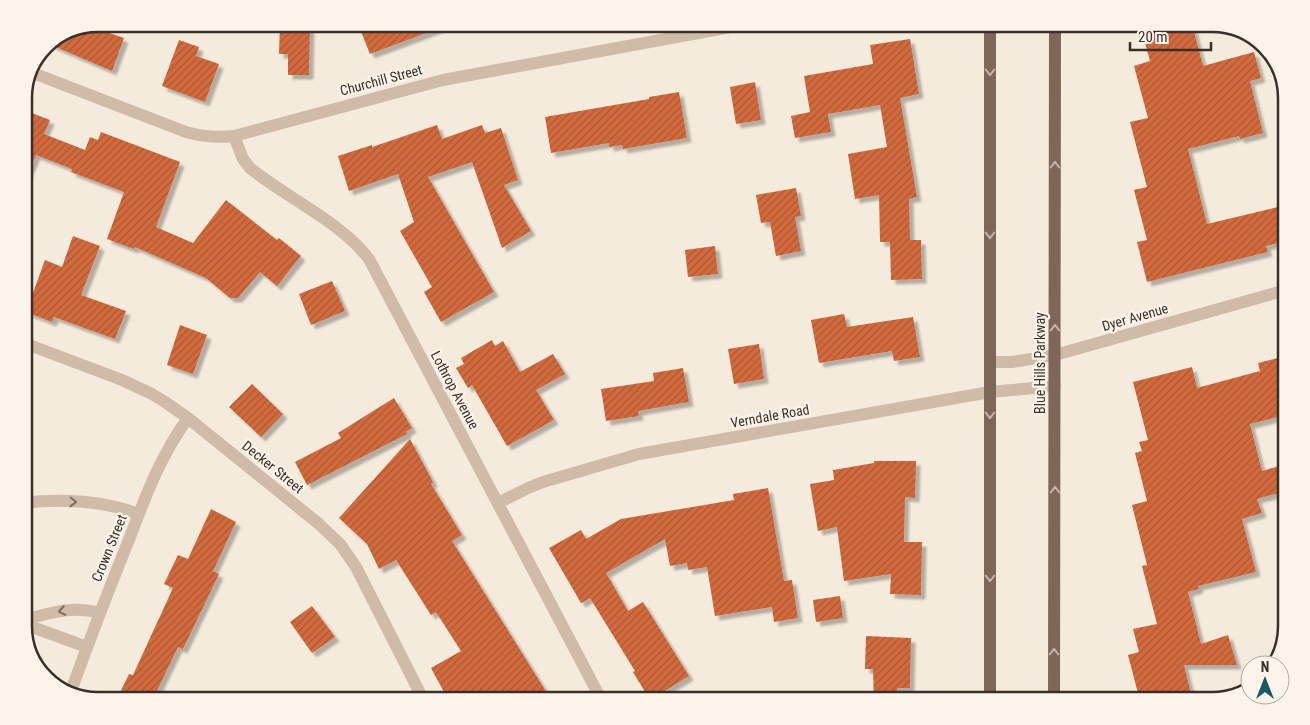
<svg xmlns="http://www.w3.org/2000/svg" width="1310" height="725" viewBox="0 0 1310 725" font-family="'Roboto Condensed',sans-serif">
<defs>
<pattern id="building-hatch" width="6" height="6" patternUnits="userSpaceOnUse" patternTransform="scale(1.25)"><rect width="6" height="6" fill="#d26a3d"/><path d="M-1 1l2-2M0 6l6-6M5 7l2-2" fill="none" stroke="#ab5833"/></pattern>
<filter id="shadow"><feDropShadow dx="4.5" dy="4.5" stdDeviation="1" flood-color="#0004"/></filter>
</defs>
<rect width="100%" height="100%" fill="#f5ebdd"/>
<!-- building -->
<path fill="url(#building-hatch)" filter="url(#shadow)" d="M280 24H310L309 75H288V54H279Z
M358 24H445V26L370 54Z
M1140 24H1192L1203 66 1254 52 1261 78 1250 81 1263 133 1240 139 1239 136 1188 149 1207 224 1282 206V207L1286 206V241L1266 246 1268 252 1147 282 1137 242 1147 240 1134 190 1147 187 1130 122 1148 118 1134 66 1150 61Z
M92 27 124 38 112 71 49 44Z
M910 39 919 94 900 98 917 197 909 199 910 240H921L922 279 891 280 890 242H880L879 195 855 199 848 154 887 147 880 105 828 114 831 132 795 138 791 116 810 112 804 76 873 64 870 45Z
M179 40 199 47 196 56 219 64 205 102 162 86Z
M755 82 761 120 736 124 730 87Z
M679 92 687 138 623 149 622 145 609 147V143L551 153 545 117 649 99V97Z
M24 110 50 120 44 134 85 150 90 137 98 140 101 132 180 162 156 227 193 243 226 200 277 240 279 238 301 256 277 286 260 272 238 298H230L206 278 135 247 134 249 107 239 124 192 71 172 72 169 36 155 24 181Z
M437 125 442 139 482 125 485 133 501 128 518 180 504 185 531 231 502 248 472 162 428 177 494 292 441 322 424 292 432 287 400 231 414 222 398 174 349 191 338 156 372 145V147Z
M796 188 801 216 795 217 801 251 776 256 770 222 761 223 756 195Z
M73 236 100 246 81 295 126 311 115 339 54 317 52 322 26 312 45 260 62 267Z
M715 246 718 274 688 277 685 250Z
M332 281 345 311 311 325 299 294Z
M844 314 847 327 913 317 920 357 894 361 892 351 819 363 811 320Z
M180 325 207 335 193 374 167 365Z
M492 340 495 346 503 341 520 372 553 354 565 374 536 390 554 420 507 446 472 385 468 388 456 368 464 364 461 358Z
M759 344 764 379 734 384 728 349Z
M1286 356V415L1250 424 1262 471 1286 464V491L1257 499 1262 513 1242 519 1256 572 1198 586 1199 589 1188 592 1201 644 1228 635 1237 665H1184L1193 701H1140L1128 655 1139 652 1133 629 1157 624 1142 566 1147 565 1132 505 1147 501 1135 453 1142 451 1139 442 1148 440 1133 382 1192 367 1197 388 1260 371 1258 363Z
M683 368 689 402 638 411 639 416 606 421 601 389 654 381 653 373Z
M252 384 283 414 261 437 229 407Z
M394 398 412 428 406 432 407 434 307 485 295 462 341 438 338 433Z
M410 439 433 482 431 484 462 535 452 541 552 701H449L431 668 461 651 436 612 431 615 396 560 379 569 367 544 339 518Z
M874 461H916L915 498 905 497 904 542H922L921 595 890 594 891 574 844 581 837 527 818 531 810 484 834 480 833 470 874 463Z
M768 488 784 581 792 580 798 618 774 622 772 607 715 616 707 567 688 570 687 563 670 566 665 539 606 573 628 611 643 602 689 676 650 700 633 672 635 671 590 598 581 603 549 548 581 530 586 539 621 519 734 500 733 494Z
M211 509 236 522 213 571 219 574 183 649 178 647 152 701H116L129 674 133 675 173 588 164 584 178 555 188 559Z
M840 596 843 618 816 622 813 600Z
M312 606 335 637 312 653 290 622Z
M866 636 911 638 910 688H897V701H874L873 669H865Z"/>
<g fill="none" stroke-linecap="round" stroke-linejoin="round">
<!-- minor -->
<path stroke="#cfbba7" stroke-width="12" d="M33 73 186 132C203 137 217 138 234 136L443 80 747 24
M234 136 243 159 250 168C287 198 341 222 369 259L602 701
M24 343 122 380 152 394 165 402 188 418 319 524 340 544 356 567 424 701
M990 362H1012L1055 355 1286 290
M24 503C60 498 105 501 139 514
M498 503 528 488 543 482 639 454 990 392 1055 386
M24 620C50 613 73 605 100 613
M24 624 87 647
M70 694C89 641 109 589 130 537 146 495 161 455 188 418"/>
<!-- major -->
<path stroke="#7e6758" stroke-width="12" d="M990 24V701
M1054 701 1055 24"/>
</g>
<!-- one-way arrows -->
<defs><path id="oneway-chevron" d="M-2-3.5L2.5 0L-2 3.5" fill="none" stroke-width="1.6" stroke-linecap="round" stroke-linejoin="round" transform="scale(1.25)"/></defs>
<g stroke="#c3b5a8">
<use href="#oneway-chevron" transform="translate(990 72) rotate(90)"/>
<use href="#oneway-chevron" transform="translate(1055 165) rotate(-90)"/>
<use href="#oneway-chevron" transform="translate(990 235) rotate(90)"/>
<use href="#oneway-chevron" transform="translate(1055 328) rotate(-90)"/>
<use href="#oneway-chevron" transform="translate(990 415) rotate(90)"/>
<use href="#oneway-chevron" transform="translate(1055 490) rotate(-90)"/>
<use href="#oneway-chevron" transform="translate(990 578) rotate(90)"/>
<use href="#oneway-chevron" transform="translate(1054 652) rotate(-90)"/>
</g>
<g stroke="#7d6e61">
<use href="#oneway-chevron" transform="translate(73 502) rotate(1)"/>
<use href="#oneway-chevron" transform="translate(62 611) rotate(170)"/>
</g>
<g text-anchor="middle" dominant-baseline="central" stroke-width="4.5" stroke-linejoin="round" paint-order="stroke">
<!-- street labels -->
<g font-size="14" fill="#3a2f28" stroke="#fcf4ea">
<text transform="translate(381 80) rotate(-15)">Churchill Street</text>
<text transform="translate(1135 317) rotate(-16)">Dyer Avenue</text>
<text transform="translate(1040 363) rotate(-90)">Blue Hills Parkway</text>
<text transform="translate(455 390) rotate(62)">Lothrop Avenue</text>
<text transform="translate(770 416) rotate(-10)">Verndale Road</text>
<text transform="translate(273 467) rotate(39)">Decker Street</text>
<text transform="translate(109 548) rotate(-68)">Crown Street</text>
</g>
</g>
<!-- crop -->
<path d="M0 0H1310V725H0ZM98 32H1212A66 66 0 0 1 1278 98V626A66 66 0 0 1 1212 692H98A66 66 0 0 1 32 626V98A66 66 0 0 1 98 32Z" fill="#fcf4ea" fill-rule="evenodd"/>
<path fill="none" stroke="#3a2f28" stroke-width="2.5" d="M98 32H1212A66 66 0 0 1 1278 98V626A66 66 0 0 1 1212 692H98A66 66 0 0 1 32 626V98A66 66 0 0 1 98 32Z"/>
<!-- north arrow -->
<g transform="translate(1265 680)"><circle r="24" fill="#fcf4ea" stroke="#aea59c"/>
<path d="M0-4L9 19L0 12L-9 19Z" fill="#195861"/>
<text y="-8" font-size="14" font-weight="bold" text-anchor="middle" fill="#3a2f28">N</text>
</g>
<!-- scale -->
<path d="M1130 42v8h81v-8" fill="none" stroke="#3a2f28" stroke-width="2.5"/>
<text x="1138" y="42" font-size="15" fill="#3a2f28" stroke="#fcf4ea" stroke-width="4" paint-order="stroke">20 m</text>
</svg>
